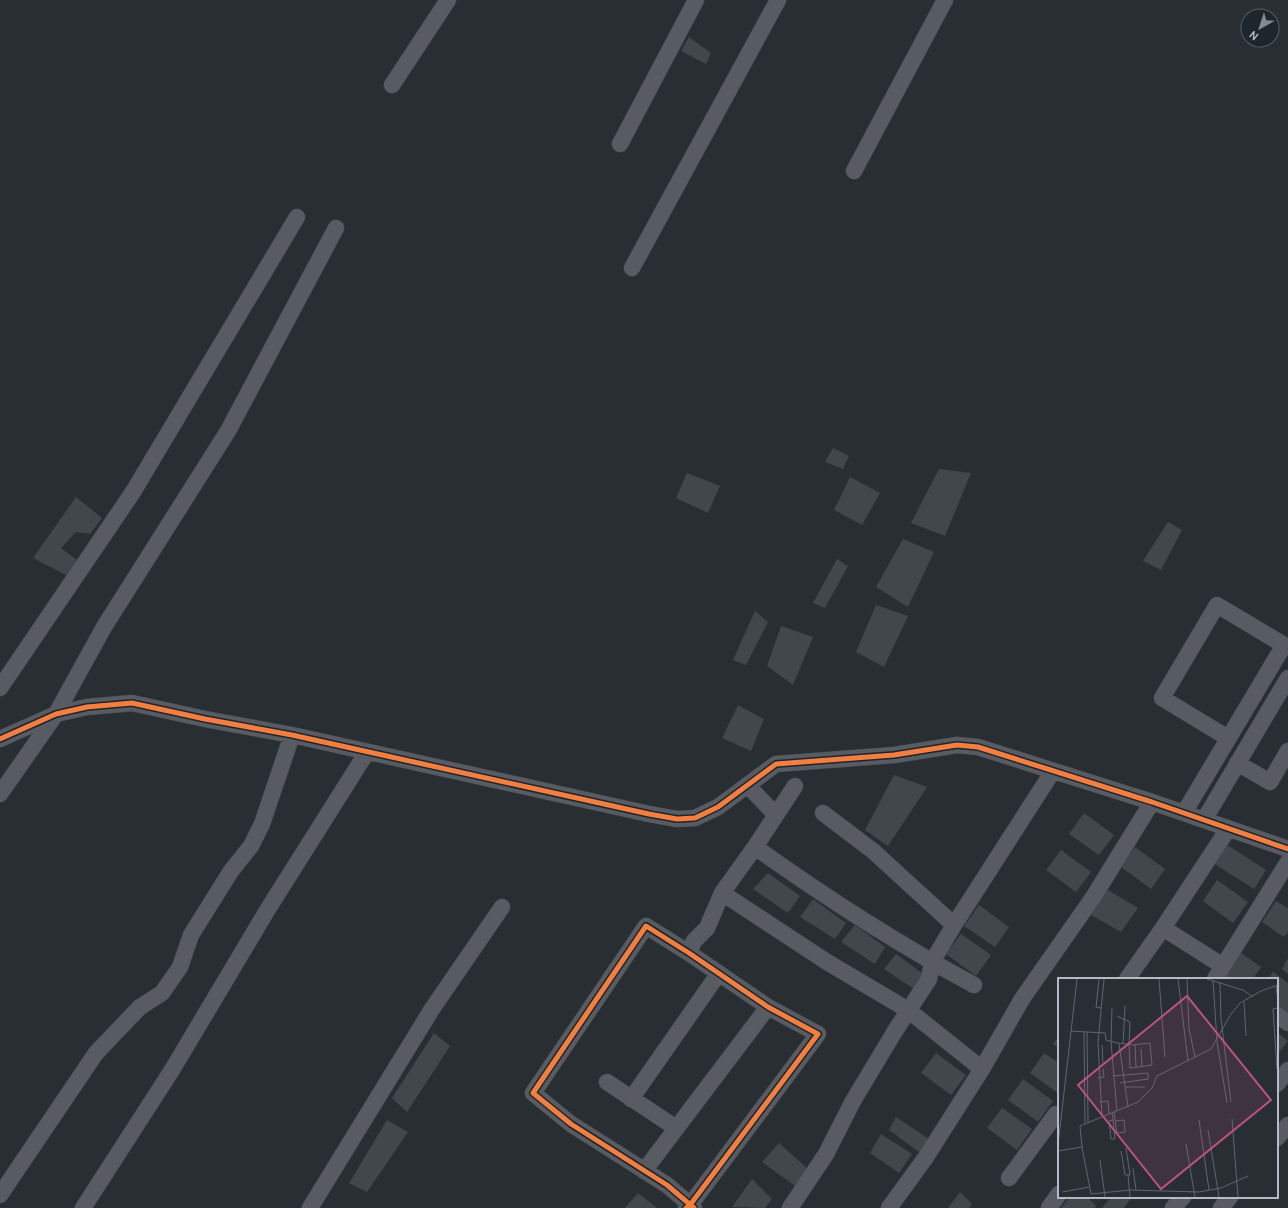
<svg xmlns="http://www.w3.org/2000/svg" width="1288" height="1208" viewBox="0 0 1288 1208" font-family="Cabin,sans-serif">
<rect width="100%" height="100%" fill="#292e33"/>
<!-- building -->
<path fill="#42474b" d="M689 37 711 53 706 64 681 51Z
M833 448 849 456 843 469 825 462Z
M939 469 971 473 945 536 911 523Z
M687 473 720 486 708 513 676 498Z
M850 477 880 493 862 525 834 510Z
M76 497 102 518 90 534 76 532 61 548 77 560 68 576 33 558Z
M1168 522 1182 530 1161 570 1143 561Z
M903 539 934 552 908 607 876 587Z
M837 559 848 566 825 608 813 603Z
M876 605 908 616 884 667 856 652Z
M755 611 768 622 746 665 733 660Z
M781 626 813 637 793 685 767 666Z
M738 705 764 719 751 751 722 738Z
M894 775 927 787 888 846 865 830Z
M1084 813 1114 835 1099 855 1069 834Z
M1226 844 1266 870 1254 889 1213 863Z
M1135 847 1165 869 1151 889 1121 867Z
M1061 850 1091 872 1076 892 1046 870Z
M768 873 800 896 788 913 753 889Z
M1217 880 1248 902 1233 923 1203 901Z
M1108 890 1138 908 1121 932 1091 915Z
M813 899 846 923 835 939 800 917Z
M1276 901 1288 908V932L1284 937 1262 922Z
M979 905 1009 927 995 947 964 926Z
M855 925 885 947 875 964 841 942Z
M961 934 991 955 976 976 946 954Z
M1241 953 1261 967 1253 979H1226L1223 977Z
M896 954 926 976 914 989 884 969Z
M1288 958V974L1282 969Z
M1273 972 1288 983V1016L1277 1008V979H1268Z
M1277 1032 1288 1041 1277 1055Z
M434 1033 450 1046 407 1112 392 1098Z
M1059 1036V1048L1053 1044Z
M936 1053 966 1075 951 1095 921 1073Z
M1044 1053 1059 1063V1094L1030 1073Z
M1023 1079 1053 1101 1038 1122 1008 1100Z
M1002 1108 1032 1129 1017 1150 987 1128Z
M896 1117 929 1139 919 1152 889 1130Z
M387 1120 408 1132 367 1192 349 1183Z
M881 1134 912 1154 899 1173 870 1153Z
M779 1143 807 1168 795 1186 762 1162Z
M752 1179 772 1199 765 1208 732 1207Z
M960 1192 972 1204 969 1208H948Z
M638 1193 657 1208H625Z
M1070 1197H1087L1096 1206 1095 1208H1061Z
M1111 1197H1132L1124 1208H1102Z"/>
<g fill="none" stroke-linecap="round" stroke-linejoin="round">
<defs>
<path id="street" d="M392 85 448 0
M620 144 696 0
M854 171 945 0
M632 268 778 0
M0 688 133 492 297 217
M0 739 56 714 87 707 132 703 205 719 292 735 649 814 677 819 695 818 718 807 776 764 894 755 957 745 978 747 1152 802 1288 849
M1237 763 1270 782 1288 751
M747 785 776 815
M0 794 56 714 104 627 228 431 336 228
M823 813 873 851 954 925
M1184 813 1284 645 1217 605 1162 698 1228 738
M1204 820 1288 678
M755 847 795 786
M689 953 694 941 707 928 722 893
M1223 966 1163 928 1228 829
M1127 979 1163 928
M1215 979 1288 862
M974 985C898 944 825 897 755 847L722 893 827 962 908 1010 982 1069
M1277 1015 1288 1023
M607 1082 676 1128
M1277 1084 1288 1070
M631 1099 719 973
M1277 1138 1288 1125
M644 1171 768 1007
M1009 1178 1056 1114 1059 1116
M0 1195 96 1053 140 1007 162 993 180 967 191 935 231 871 251 846 262 824 292 735
M83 1208 172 1070 268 909 367 752
M310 1208 432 1009 502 907
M686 1208 690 1205 818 1034 768 1007 689 953 646 926 533 1093 571 1124 667 1185 694 1208
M790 1208 826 1154 853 1101 895 1031 929 979 932 962 954 925 1053 771
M889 1208 926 1157 982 1069 1022 999 1094 896 1152 802
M1049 1208 1059 1194
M1173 1208 1183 1197
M1221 1208 1230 1197"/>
</defs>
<!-- street casing -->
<use href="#street" stroke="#464a4e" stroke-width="17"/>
<!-- street -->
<use href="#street" stroke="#585c62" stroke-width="16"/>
<defs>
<path id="cycleway" d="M0 739 56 714 87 707 132 703 205 719 292 735 649 814 677 819 695 818 718 807 776 764 894 755 957 745 978 747 1152 802 1288 849
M686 1208 690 1205 818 1034 768 1007 689 953 646 926 533 1093 571 1124 667 1185 694 1208"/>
</defs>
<!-- cycleway casing -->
<use href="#cycleway" stroke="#1d252d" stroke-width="8"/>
<!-- cycleway -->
<use href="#cycleway" stroke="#f27e40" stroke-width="5"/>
</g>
<!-- overview -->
<g transform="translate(1058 978)">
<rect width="220" height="220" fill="#292e33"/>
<path fill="none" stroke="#60666d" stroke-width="1" d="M41 1 38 29 43 30M101 1 107 79M120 1 130 83M129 1 131 51 137 79M149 1 185 12 195 19M155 2 159 64 169 125M162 5 163 41 173 124M218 8 220 23M186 24 188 58M54 30 53 64 59 133M13 53 29 54 30 144M26 54 27 145M29 54 47 55 48 62 59 65 68 66H71L74 67 92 65 94 87 72 90 71 66 72 44 59 38M61 66 70 129M65 66 67 28M77 66 78 89M44 67 45 86M83 71 84 88M219 91 215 31 220 30M55 98 90 95V101L62 105M40 100 46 99 45 91M68 109H87M42 124 50 123 51 136M56 134 59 155 67 154 66 142 57 143M54 135 55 141 57 161H53L51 143 55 142M44 138 40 65 46 1M174 141 180 219M141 142 151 212M150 152 161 219M128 166 137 219M0 167 19 1M24 169 33 216 72 212 141 214 163 210 190 198M68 170 72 197H70M0 173 24 169 22 148 80 124 94 110 99 98 153 71 173 36 182 25 203 13 220 7M63 173 67 197H70L72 219M42 182 47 219M75 190 78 212M4 214 31 209"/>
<path fill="#bd5180" fill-opacity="0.15" stroke="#bd5180" stroke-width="2" d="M129 18 213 122 103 211 20 107Z"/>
<rect width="220" height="220" fill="none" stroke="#b3bbc4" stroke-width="2"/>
</g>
<!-- north arrow -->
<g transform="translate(1260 28) rotate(219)"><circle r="19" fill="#1d252d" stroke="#596169"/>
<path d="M0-3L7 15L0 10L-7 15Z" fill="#838a91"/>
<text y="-6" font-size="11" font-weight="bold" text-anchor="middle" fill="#b3bbc4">N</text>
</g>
</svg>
